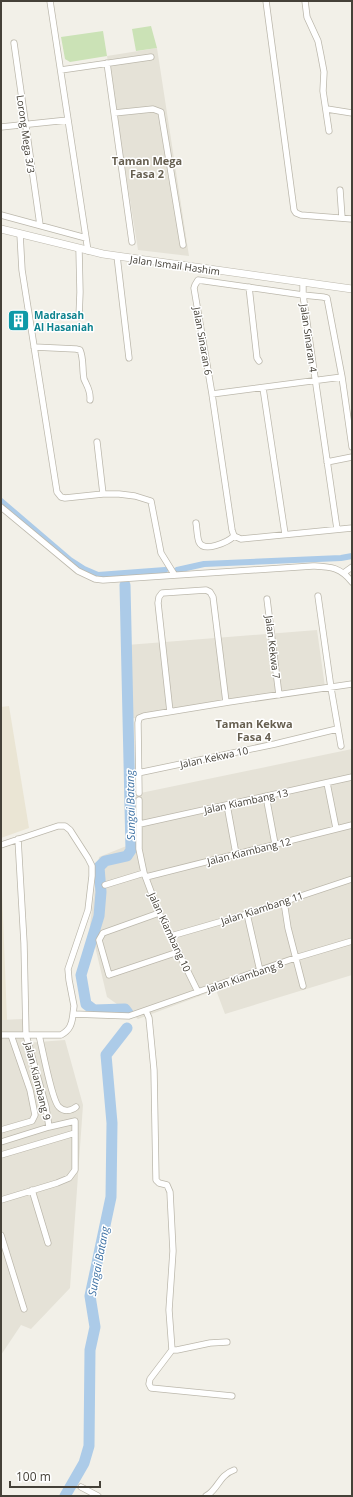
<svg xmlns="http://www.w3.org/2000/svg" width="353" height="1497" viewBox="0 0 353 1497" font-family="'Open Sans',sans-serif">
<rect width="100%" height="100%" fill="#f2f0e8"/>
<!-- residential -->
<path fill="#e5e2d7" d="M157 48 189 256 138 250 107 56Z
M317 630 325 687 129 719 127 645Z
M352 749V975L225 1014 216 990 138 1019 107 997 90 925 99 857 134 843 131 795Z
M23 1019 25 1043 65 1040 83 1105 70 1288 31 1329 21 1325 1 1355V1020Z"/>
<!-- education -->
<path fill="#eae5d4" d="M9 706 29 828 1 838V707Z
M1 891H2L7 1020H1Z"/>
<!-- green -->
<path fill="#cbe2b6" d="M151 26 157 48 136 51 132 29Z
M103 31 107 56 70 62 65 59 61 37Z"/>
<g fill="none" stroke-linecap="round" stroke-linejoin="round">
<!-- canal -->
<path stroke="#accbe8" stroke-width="6" d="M1 501 70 560 84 569 98 575 165 570
M177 570 204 564 341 558 352 556"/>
<!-- river -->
<path stroke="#accbe8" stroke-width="11" d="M125 585 131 850 127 856 105 861 99 867 101 892 99 916 81 975 86 1004 94 1010 125 1009 128 1013
M65 1496 84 1463 89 1446 90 1350 95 1327 90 1296 111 1197 112 1123 106 1055 127 1028"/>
<defs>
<path id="minor" d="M50 1 88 251
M266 1 294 210 296 213 301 215 352 219
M305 1 307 17 318 41 321 56 324 72 323 91 329 131
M14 43 40 225
M107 63 132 242
M61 70 151 57
M327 109 352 113
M114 113 153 109 161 112 183 245
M1 127 68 120
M340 190 342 218
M1 215 86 238
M20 234 22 270 57 492 61 497 65 498 103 494H119L135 496 151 501 161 553 174 574
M79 249 80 292 79 317
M117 256 129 358
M303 283V295L337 529
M249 287 257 358 259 361
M34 347 76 349 80 350C84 359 82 369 84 379 87 386 91 391 90 400
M263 388 285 534
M212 394 342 377
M97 442 103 494
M352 447 342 377 327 298 323 297 303 295 198 280 195 285 194 288 212 394 232 530 234 536 241 539 352 528
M327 462 352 457
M1 507 78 571 95 579 103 580 313 566C331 567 340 567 352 582
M196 523C197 528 197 537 199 542 204 553 228 542 234 536
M345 572 352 567
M318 596 331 688 341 746
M267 599 279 695
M170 712 158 603 159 597 162 593 206 590 210 592 213 597 226 702
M138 773 275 744 337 729
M327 783 336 828
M139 793 138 723 139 718 144 716 229 702 352 684
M266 796 275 844
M139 800V849L144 873 159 913 198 992
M227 805 236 854
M140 824 352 777
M18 839 24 943 26 1035 46 1107 49 1127
M1 845 58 826H65L70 830 88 858 92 866V876L88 910 68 969 69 980 74 1006 73 1014 129 1016 295 958 352 941
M146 877 352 825
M105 885 144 873
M284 902 288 928 303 986
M159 913 103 933 99 940 109 975 178 952
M247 914 260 971
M171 936 247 914 352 879
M146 1011 149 1018 154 1070 156 1180 159 1183 167 1185 170 1192 173 1251 169 1310 172 1350H177L210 1343 227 1342
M1 1035H61C70 1030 72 1024 73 1014
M39 1035C42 1047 52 1101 59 1107 64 1112 71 1111 76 1107
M1 1130 32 1121 35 1115 30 1090 11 1035
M1 1142 49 1127 75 1121V1170L69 1178 57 1183 1 1200
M1 1155 75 1133
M32 1190 48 1243
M1 1235 24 1309
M172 1350 150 1379 149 1384 151 1388 232 1396
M81 1487 98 1496
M206 1496C218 1490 219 1475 234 1470"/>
<path id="tertiary" d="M1 229 103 254 352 289"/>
</defs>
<!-- minor casing -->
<use href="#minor" stroke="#bcb8ac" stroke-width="7"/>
<!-- tertiary casing -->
<use href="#tertiary" stroke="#bcb8ac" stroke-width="8"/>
<!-- minor -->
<use href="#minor" stroke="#fff" stroke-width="5.5"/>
<!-- tertiary -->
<use href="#tertiary" stroke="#fff" stroke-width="7"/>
</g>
<!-- icons -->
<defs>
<symbol id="building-square" viewBox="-11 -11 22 22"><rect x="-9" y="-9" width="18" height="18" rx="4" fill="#0f9aa8" stroke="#fff"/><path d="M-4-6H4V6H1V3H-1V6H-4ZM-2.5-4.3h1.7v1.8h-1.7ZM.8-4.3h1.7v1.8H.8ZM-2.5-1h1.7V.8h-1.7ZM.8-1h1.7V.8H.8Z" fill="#fff"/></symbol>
</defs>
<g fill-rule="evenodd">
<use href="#building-square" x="6" y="308" width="25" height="25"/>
</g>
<g text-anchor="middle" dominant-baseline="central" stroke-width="3" stroke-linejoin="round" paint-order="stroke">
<!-- street labels -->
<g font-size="10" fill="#454138" stroke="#fff">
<text transform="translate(26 134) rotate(82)">Lorong Mega 3/3</text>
<text transform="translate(175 265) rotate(8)">Jalan Ismail Hashim</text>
<text transform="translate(309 338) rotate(82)">Jalan Sinaran 4</text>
<text transform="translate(203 341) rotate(80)">Jalan Sinaran 6</text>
<text transform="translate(273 647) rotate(83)">Jalan Kekwa 7</text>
<text transform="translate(214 757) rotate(-12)">Jalan Kekwa 10</text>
<text transform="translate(246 801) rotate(-12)">Jalan Kiambang 13</text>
<text transform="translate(249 851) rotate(-14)">Jalan Kiambang 12</text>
<text transform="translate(262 908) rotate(-18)">Jalan Kiambang 11</text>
<text transform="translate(170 932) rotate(65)">Jalan Kiambang 10</text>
<text transform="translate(245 976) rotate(-19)">Jalan Kiambang 8</text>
<text transform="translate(38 1081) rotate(76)">Jalan Kiambang 9</text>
</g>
<!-- culture labels -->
<g font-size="10" font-weight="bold" fill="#0d838f" stroke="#fff" text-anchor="start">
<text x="34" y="315">Madrasah<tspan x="34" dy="12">Al Hasaniah</tspan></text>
</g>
<!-- neighbourhood labels -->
<g font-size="11" font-weight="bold" fill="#665f50" stroke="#fff">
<text x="147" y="160">Taman Mega<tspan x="147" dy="13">Fasa 2</tspan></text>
<text x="254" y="723">Taman Kekwa<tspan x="254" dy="13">Fasa 4</tspan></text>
</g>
<!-- water labels -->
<g font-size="11" font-style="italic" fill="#3d71a4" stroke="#fff">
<text transform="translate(130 805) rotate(-91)">Sungai Batang</text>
<text transform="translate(98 1261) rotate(-79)">Sungai Batang</text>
</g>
</g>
<!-- border -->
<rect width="353" height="1497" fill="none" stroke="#454138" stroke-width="4"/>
<!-- scale -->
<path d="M10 1481v6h90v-6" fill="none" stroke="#454138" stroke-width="2"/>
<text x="16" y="1481" font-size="12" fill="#454138" stroke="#ffffff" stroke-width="3" paint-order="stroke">100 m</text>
</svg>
